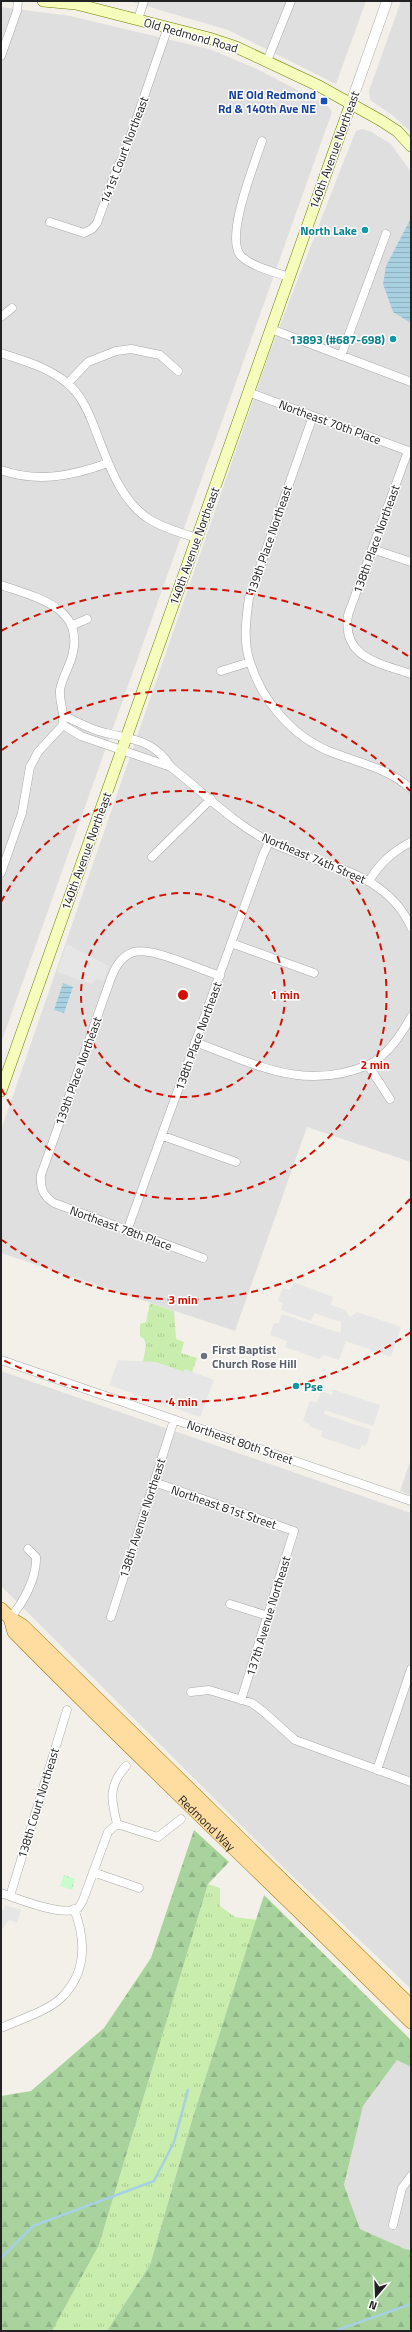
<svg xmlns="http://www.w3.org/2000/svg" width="412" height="2332" viewBox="0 0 412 2332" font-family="'Titillium Web',sans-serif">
<defs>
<pattern id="grass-tufts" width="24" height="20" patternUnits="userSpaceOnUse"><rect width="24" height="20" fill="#c8edad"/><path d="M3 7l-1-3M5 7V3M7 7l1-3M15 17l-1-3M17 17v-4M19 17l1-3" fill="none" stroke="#accb95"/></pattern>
<pattern id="forest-firs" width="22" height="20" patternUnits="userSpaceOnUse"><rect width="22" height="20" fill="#a8d39c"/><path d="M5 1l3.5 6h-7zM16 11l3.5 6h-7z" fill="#90b586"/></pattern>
<pattern id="park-crowns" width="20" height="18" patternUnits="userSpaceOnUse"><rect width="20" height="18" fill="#c6fcce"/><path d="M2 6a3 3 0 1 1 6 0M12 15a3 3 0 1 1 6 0" fill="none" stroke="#aad8b1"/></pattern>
<pattern id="water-rules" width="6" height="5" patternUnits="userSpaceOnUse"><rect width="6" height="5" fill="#a7d0e1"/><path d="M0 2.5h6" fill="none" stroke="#8fb2c1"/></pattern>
</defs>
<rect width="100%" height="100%" fill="#f2f0e8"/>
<!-- residential -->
<path fill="#e0dfdf" d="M129 1H366L336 84 228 30Z
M401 1H411V132L391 114 370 100 369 91Z
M1 7 70 16 209 49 257 69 328 106 332 112 1 1043Z
M362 129 370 131 391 144 411 172V1162L307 1127 235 1331 1 1253V1130L272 346 343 163 356 131Z
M1 1371 411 1513V1989L283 1867 1 1586Z
M411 1459V1495L400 1491Z
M397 2060 411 2067V2250L405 2249 360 2229 344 2185 363 2106Z"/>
<!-- grass -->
<path fill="url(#grass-tufts)" d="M150 1303 174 1311 176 1339 184 1342 181 1353 197 1358 192 1372 185 1370 184 1372 155 1362H143L146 1345 144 1339 140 1336V1324L146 1322Z
M208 1884 220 1888V1906L235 1917 257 1920 192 2120 150 2265 107 2331H52L99 2245Z"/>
<!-- forest -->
<path fill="url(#forest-firs)" d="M194 1830 229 1862 208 1884 99 2245 52 2331H1V2096L31 2091 104 2028 151 1958Z
M264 1895 411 2040V2067L397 2060 363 2106 344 2185 360 2229 405 2249 411 2250V2331H107L150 2265 192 2120Z"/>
<!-- park -->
<path fill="url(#park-crowns)" d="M64 1875 75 1879 72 1890 60 1886Z"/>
<!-- parking -->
<path fill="#e6e6e6" d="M67 944 109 966 103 981 97 979 91 984 57 972Z
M293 1282 333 1297 331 1305 345 1310 350 1317 357 1312 401 1327 391 1357 346 1341 339 1360 324 1355 319 1359 285 1347 287 1341 270 1335 274 1323 278 1324 282 1314 340 1333 341 1330V1322L314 1313 311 1321 281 1310 283 1303 278 1301 283 1288 290 1290Z
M118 1360 155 1362 184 1372 185 1369 214 1380 200 1417 109 1385Z
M334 1390 380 1405 373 1426 325 1410 324 1414 371 1430 366 1446 362 1445 360 1450 321 1437 322 1431 309 1426 310 1424 303 1421 310 1401 317 1403 321 1391 332 1395Z
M5 1905 21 1910 17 1923 9 1920 1 1931V1909L4 1910Z"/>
<!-- water -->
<path fill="url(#water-rules)" d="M411 218V323L393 312 383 284 386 266Z
M63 983 73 987 64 1013 54 1010Z"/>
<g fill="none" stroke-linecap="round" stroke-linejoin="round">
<!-- stream -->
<path stroke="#a7d0e1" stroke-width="2.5" d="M1 2258 33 2226 154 2181 174 2142 188 2090
M335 2331 411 2304"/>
<defs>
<path id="minor" d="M138 19 144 1
M1 56 17 11 18 1
M267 61 291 1
M262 141C255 163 224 238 241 256 252 267 275 272 289 277
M50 222 84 233 92 229 97 223 117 168 124 155 168 27
M1 317 12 308
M271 329 411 382
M1 353C24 361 48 367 67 383 81 394 89 413 95 429 107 460 120 501 149 519 163 528 181 533 197 538
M341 356 386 234
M68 383 88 362 116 351 131 349 160 355 178 371
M248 392 411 452
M313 416 249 598C246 619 243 642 250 662 262 701 293 737 331 752 359 763 388 768 411 789
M408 451 348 615C342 658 379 663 411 674
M1 470C38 483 72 476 108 463
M372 549 411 562
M1 585C34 597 83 606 73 652 71 665 62 677 60 690 59 701 64 710 63 721
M73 625 87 619
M221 671 250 662
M63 725 81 736 171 767C154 740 134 740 106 733 91 730 77 722 63 715
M171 767C203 792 234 824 270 842 320 867 385 869 411 927
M152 857 211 799
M1 873 22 813 30 767 38 752 63 725
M369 881C380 863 392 852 411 842
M231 943 314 973
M195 1042C255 1064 304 1092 368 1065L390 1099
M368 1065C388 1055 401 1035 411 1017
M163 1136 236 1162
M127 1231 263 855 269 842
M203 1258 54 1203C43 1196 40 1188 41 1175L111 978C125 941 147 950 177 960 191 965 206 971 220 976
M1 1360 411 1501
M154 1482 294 1531 241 1700
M230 1604 268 1616
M111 1617 174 1420
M10 1618C23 1603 37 1578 36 1557L28 1549
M191 1692 209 1690 252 1703 265 1713 295 1740 411 1782
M377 1770 411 1669
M117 1824 158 1837 181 1819
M93 1872 139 1888
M1 1893C15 1898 65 1918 78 1908 80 1906 82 1902 83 1900L108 1832 117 1824C111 1799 108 1786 126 1766
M10 1896 67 1710
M1 2028C18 2020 48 2011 61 1998 87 1973 86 1940 74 1909
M393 2225 402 2188 411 2176"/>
<path id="tertiary" d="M351 103 387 1"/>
<path id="secondary" d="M43 1 76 4 209 38 236 47 319 86 380 120 397 131 411 146
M1 1091 351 103"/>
<g id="primary">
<path d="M1 1609 10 1618 22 1625 411 2006"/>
<path id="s1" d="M10 1618 14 1632C144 1764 280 1891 411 2022"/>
</g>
</defs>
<!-- minor casing -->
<use href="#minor" stroke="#a9a9a9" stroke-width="9"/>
<!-- tertiary casing -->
<use href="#tertiary" stroke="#a9a9a9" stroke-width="11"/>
<!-- secondary casing -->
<use href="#secondary" stroke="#6b8200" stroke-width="12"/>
<!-- primary casing -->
<use href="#primary" stroke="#a07500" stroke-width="14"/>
<!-- minor -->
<use href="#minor" stroke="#fff" stroke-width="8"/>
<!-- tertiary -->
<use href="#tertiary" stroke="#fff" stroke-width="10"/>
<!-- secondary -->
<use href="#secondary" stroke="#f5fcbc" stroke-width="11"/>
<!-- primary -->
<use href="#primary" stroke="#ffdda1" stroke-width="13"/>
</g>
<!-- distance rings -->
<g fill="none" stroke="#d40e00" stroke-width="2" stroke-dasharray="7 5">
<circle cx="183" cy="995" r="102"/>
<path d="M1 902A204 204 0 1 1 1 1088"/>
<path d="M410 1199A305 305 0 0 1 2 1240M2 750A305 305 0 0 1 410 791"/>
<path d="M411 1332A407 407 0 0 1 1 1359M1 631A407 407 0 0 1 411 658"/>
</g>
<!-- markers -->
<rect fill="#1a4fb4" stroke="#fff" stroke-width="1.5" x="320" y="97" width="8" height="8" rx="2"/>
<g fill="#0f9aa8" stroke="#fff" stroke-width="1.5">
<circle cx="365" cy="230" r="4"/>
<circle cx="393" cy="339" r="4"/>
<circle cx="296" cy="1386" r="4"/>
</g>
<circle fill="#6b7280" stroke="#fff" stroke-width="1.5" cx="204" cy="1356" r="4"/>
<g text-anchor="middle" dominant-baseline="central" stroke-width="3" stroke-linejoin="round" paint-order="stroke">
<!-- street labels -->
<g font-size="12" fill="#222" stroke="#fff">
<text transform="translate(191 35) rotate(16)">Old Redmond Road</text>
<text transform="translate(124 150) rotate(-69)">141st Court Northeast</text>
<text transform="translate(334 150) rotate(-70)">140th Avenue Northeast</text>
<text transform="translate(330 422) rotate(20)">Northeast 70th Place</text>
<text transform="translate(376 539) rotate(-70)">138th Place Northeast</text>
<text transform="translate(269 540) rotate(-71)">139th Place Northeast</text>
<text transform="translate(194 546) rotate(-70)">140th Avenue Northeast</text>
<text transform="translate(86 851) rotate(-70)">140th Avenue Northeast</text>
<text transform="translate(314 858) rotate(23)">Northeast 74th Street</text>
<text transform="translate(198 1036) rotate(-70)">138th Place Northeast</text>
<text transform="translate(78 1071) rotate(-70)">139th Place Northeast</text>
<text transform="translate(121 1228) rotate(20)">Northeast 78th Place</text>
<text transform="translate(240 1442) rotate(19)">Northeast 80th Street</text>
<text transform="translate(224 1507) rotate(19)">Northeast 81st Street</text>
<text transform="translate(142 1518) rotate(-72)">138th Avenue Northeast</text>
<text transform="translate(268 1616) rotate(-73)">137th Avenue Northeast</text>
<text transform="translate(38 1803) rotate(-73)">138th Court Northeast</text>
<text stroke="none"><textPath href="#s1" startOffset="286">Redmond Way</textPath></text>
</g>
<!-- transit labels -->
<g font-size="12" font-weight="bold" fill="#164399" stroke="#fff" text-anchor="end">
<text x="316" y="94">NE Old Redmond<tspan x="316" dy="14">Rd &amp; 140th Ave NE</tspan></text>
</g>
<!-- culture labels -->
<g font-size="12" font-weight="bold" fill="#0d838f" stroke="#fff" text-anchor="end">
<text x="357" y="230">North Lake</text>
<text x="385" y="339">13893 (#687-698)</text>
<text x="304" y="1386" text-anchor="start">Pse</text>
</g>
<!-- worship labels -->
<g font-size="12" font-weight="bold" fill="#5b616d" stroke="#fff" text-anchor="start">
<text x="212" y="1349">First Baptist<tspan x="212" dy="14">Church Rose Hill</tspan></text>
</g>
</g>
<circle cx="183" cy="995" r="6" fill="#d40e00" stroke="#fff" stroke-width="2"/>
<g font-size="12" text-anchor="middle" font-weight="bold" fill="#d40e00" stroke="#fff" stroke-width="3" stroke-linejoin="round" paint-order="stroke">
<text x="285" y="999">1 min</text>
<text x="375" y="1069">2 min</text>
<text x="183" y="1304">3 min</text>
<text x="183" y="1406">4 min</text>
</g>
<!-- border -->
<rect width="412" height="2332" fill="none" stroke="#222222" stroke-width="4"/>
<!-- north arrow -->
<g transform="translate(376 2296) rotate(199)" stroke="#ffffff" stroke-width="3" paint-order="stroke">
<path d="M0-3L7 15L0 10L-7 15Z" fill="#222222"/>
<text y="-6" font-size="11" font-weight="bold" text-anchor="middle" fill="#222222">N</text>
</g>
</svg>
